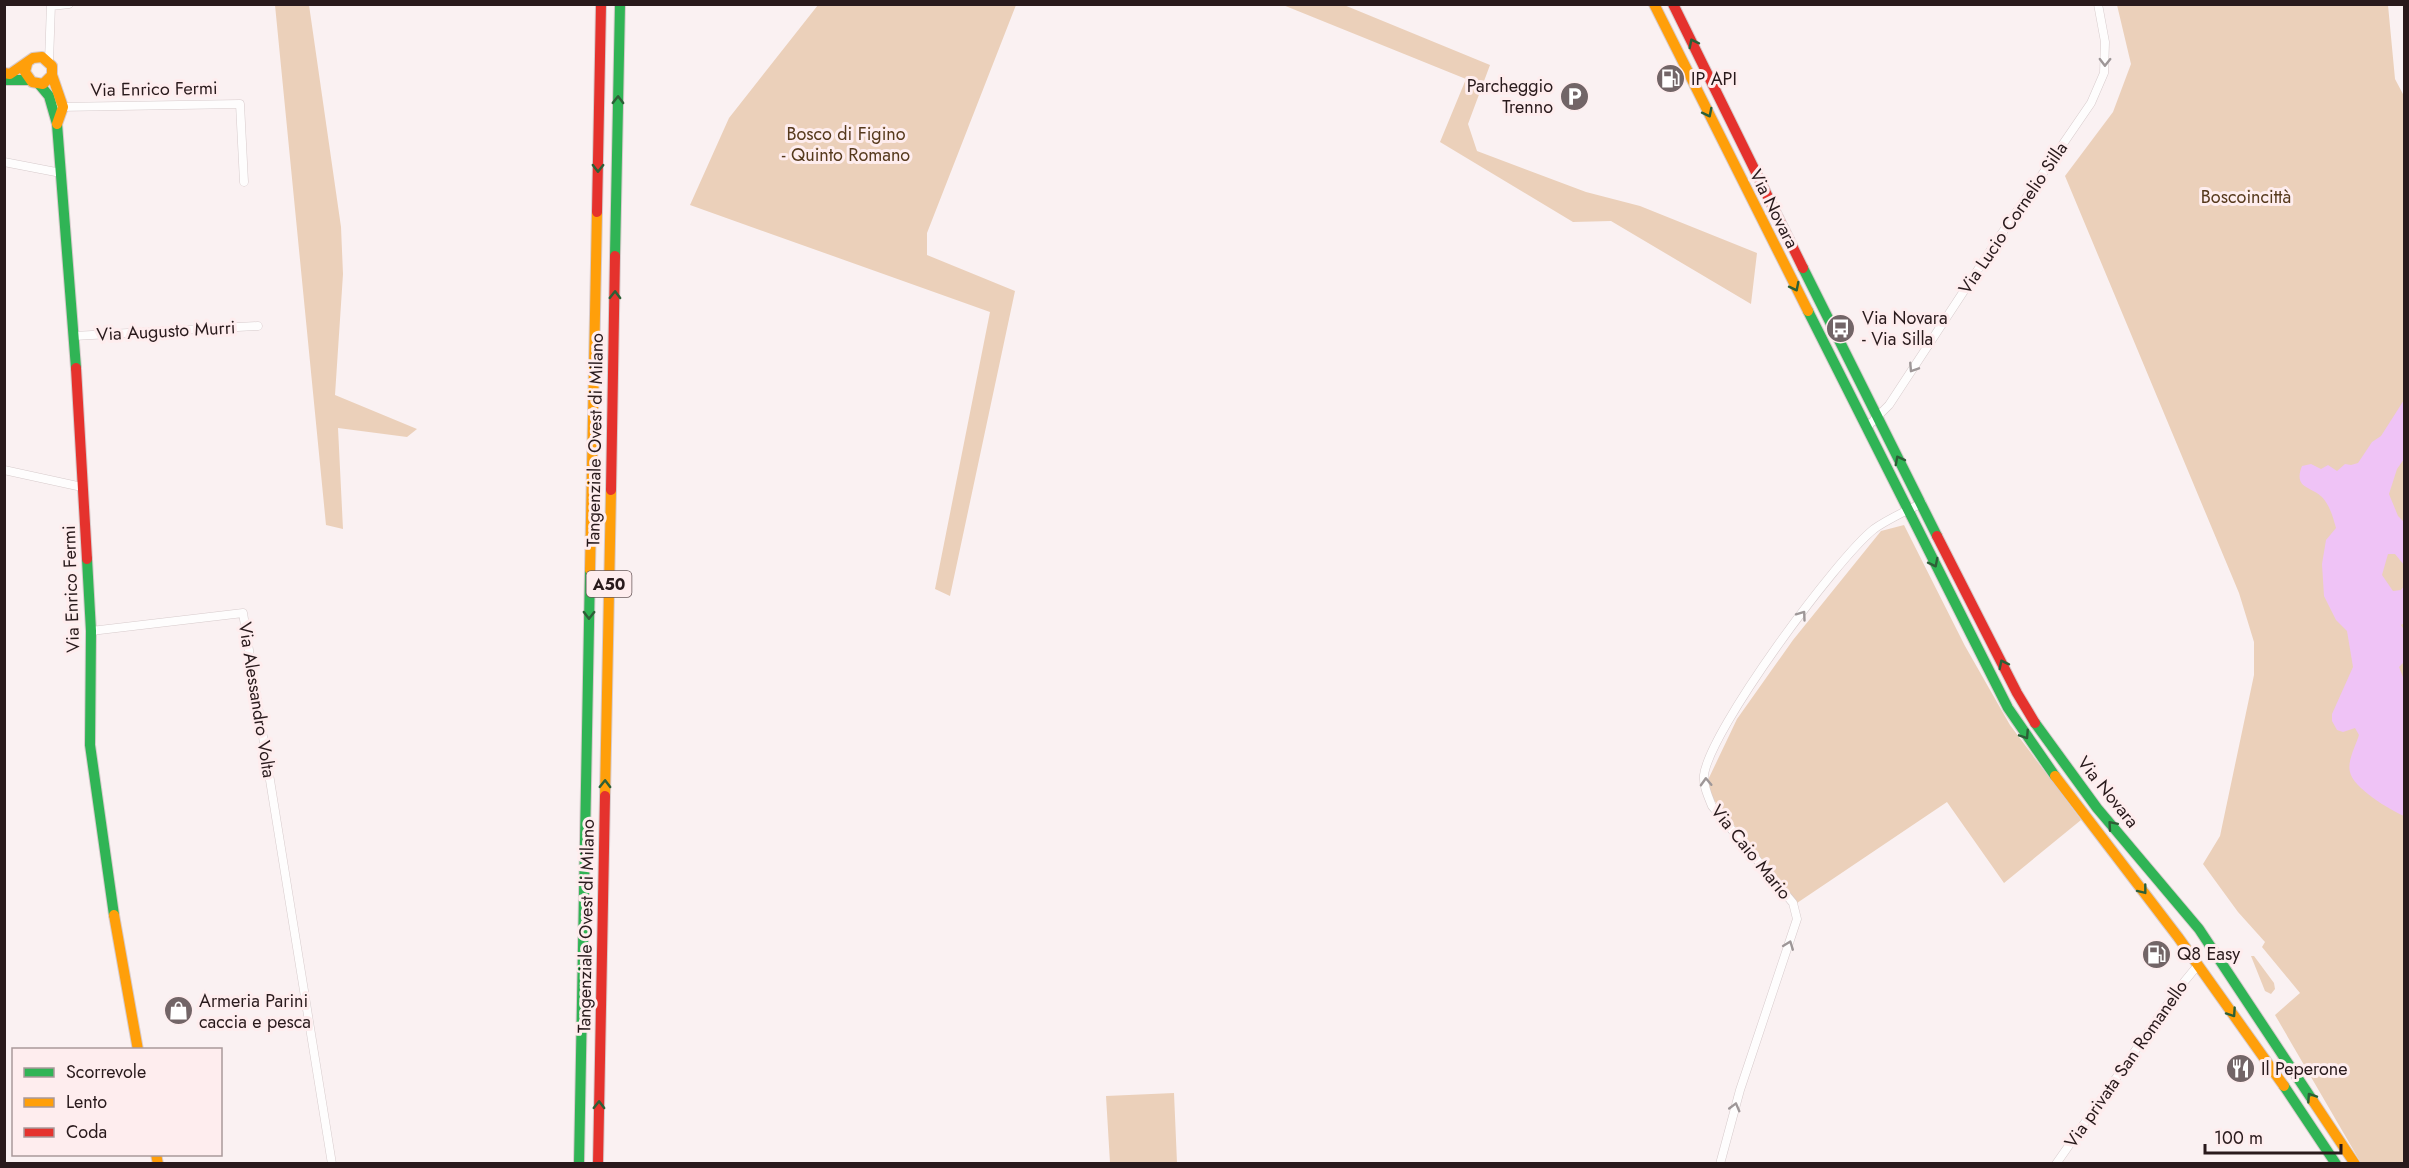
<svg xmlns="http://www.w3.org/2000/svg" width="2409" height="1168" viewBox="0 0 2409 1168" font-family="Jost,sans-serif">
<rect width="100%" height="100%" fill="#faf1f2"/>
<!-- green -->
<path fill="#ebd0ba" d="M275 5H309L341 227 343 274 335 395 417 429 407 437 338 428 343 529 326 525Z
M818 5H1016L927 233V255L1015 291 950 596 935 589 990 312 690 205 729 118Z
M1283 5H1344L1490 65 1468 124 1477 151 1586 192 1640 206 1757 253 1751 304 1611 221 1573 222 1440 142 1466 79Z
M2117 5H2388L2395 79 2404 96V1163H2361L2275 1015 2300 993 2262 947 2265 942 2238 912 2203 864 2220 836 2254 675V642L2239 593 2065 176 2113 112 2131 64Z
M1904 525 1965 646 2010 725 2081 820 2004 883 1947 802 1797 903 1713 799 1707 782 1737 719 1793 640 1881 531Z
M2251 956H2254L2274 983 2275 989 2271 994 2265 991Z
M1174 1093 1177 1163H1110L1106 1096Z"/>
<!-- water -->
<path fill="#efc3f6" d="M2404 400V459L2397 469 2389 494 2398 516 2404 522V565L2395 554H2388L2382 575 2393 591 2401 590 2404 586V623L2401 625 2404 630V662L2399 667 2404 680V816C2390 810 2353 788 2350 772 2347 761 2356 745 2359 735L2355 728 2343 732 2337 730 2332 721V714L2353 667 2347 631 2336 620 2324 596 2322 564 2326 540 2336 528C2333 517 2330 506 2322 497 2311 486 2293 489 2302 466L2311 464 2321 469 2328 465 2337 471 2345 464 2351 465 2358 463 2372 442 2381 436Z"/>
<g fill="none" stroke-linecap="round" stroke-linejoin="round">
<defs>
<path id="street" d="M51 6 69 4
M49 62 51 4
M59 107 240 104 244 182
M4 162 61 173
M74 336 258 326
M1866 428 1889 405 2000 236 2091 103 2104 73 2105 42 2098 4
M4 470 82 487
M91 631 243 613 332 1164
M1720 1164 1740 1090 1797 919 1793 903 1712 806C1708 796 1703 786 1704 775 1710 730 1836 559 1874 529 1888 519 1906 511 1922 503
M2056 1164 2179 988 2198 965"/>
<path id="fast" d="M4 80H29
M39 84 49 96 57 124 76 368
M615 256 620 4
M1803 268 1937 536
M1808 311 2008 708 2055 776
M87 559 91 631 90 745 114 915
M2035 723 2097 808 2199 929 2313 1101
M2284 1086 2336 1164
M579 1164 590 570"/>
<path id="slow" d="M1654 4 1808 311
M4 73 10 74 33 58 42 57 52 66V75L43 84 32 82 25 72 27 64
M52 75 63 107 57 124
M590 570 597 212
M2055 776 2178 937 2284 1086
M605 796 611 490
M114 915 138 1050
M2313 1101 2355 1164
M156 1154 158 1164"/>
<path id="jam" d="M1673 4 1803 268
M597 212 601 4
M76 368 87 559
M611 490 615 256
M1937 536 2017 693 2035 723
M598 1164 605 796"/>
</defs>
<!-- street casing -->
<use href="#street" stroke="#d7cbcc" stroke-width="9"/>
<!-- fast casing -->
<use href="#fast" stroke="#d7cbcc" stroke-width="12"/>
<!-- slow casing -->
<use href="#slow" stroke="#d7cbcc" stroke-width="12"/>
<!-- jam casing -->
<use href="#jam" stroke="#d7cbcc" stroke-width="12"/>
<!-- street -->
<use href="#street" stroke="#fefdfd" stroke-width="8"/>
<!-- fast -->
<use href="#fast" stroke="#30b455" stroke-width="10"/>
<!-- slow -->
<use href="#slow" stroke="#ff9f0a" stroke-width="10"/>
<!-- jam -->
<use href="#jam" stroke="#e5322d" stroke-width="10"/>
</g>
<!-- one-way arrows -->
<defs><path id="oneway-chevron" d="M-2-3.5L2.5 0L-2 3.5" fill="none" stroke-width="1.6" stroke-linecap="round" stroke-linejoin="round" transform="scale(1.5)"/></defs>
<g stroke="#2c5f36">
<use href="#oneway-chevron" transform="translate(1693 43) rotate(-117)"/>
<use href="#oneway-chevron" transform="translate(618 100) rotate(-89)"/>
<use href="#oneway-chevron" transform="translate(1708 113) rotate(63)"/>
<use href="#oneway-chevron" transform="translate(598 168) rotate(91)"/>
<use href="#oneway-chevron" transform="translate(1795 287) rotate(63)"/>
<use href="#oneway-chevron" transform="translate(615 295) rotate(-89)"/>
<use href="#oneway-chevron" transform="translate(1899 460) rotate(-118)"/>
<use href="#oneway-chevron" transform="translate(1934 563) rotate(63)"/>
<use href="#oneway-chevron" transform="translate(589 615) rotate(91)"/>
<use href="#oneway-chevron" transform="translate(2003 664) rotate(-117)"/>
<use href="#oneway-chevron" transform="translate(2025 735) rotate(57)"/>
<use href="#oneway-chevron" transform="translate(605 784) rotate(-89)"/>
<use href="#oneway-chevron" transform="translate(2112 825) rotate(-131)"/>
<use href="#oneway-chevron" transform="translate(2143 890) rotate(52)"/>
<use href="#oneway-chevron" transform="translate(2232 1013) rotate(56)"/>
<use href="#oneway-chevron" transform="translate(2311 1097) rotate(-124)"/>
<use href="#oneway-chevron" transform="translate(599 1105) rotate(-89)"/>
</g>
<g stroke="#9e9798">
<use href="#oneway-chevron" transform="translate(2105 62) rotate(91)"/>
<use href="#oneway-chevron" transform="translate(1913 368) rotate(123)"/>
<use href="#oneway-chevron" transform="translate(1802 615) rotate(-54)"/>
<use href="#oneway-chevron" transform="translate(1706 782) rotate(-92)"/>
<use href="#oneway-chevron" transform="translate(1789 945) rotate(-69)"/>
<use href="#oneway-chevron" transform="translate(1735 1107) rotate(-75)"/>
</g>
<!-- icons -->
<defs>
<symbol id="fuel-disc" viewBox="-11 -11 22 22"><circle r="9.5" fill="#726567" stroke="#feedee"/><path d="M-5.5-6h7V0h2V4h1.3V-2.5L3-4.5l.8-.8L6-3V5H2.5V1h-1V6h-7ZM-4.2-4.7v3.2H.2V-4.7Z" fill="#fff"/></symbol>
<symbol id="parking-disc" viewBox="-11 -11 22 22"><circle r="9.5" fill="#726567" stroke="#feedee"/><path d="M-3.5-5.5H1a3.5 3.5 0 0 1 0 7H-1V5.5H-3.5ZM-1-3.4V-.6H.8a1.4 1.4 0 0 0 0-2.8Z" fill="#fff"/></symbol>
<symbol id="bus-disc" viewBox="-11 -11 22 22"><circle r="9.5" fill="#726567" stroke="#feedee"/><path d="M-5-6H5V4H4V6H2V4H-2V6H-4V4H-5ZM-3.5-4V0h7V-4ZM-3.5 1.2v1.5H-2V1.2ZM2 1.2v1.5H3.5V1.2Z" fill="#fff"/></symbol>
<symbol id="shop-disc" viewBox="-11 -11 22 22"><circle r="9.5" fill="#726567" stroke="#feedee"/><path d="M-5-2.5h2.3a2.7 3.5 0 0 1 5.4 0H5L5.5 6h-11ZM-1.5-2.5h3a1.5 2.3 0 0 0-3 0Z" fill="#fff"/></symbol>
<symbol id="restaurant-disc" viewBox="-11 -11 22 22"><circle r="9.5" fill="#726567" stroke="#feedee"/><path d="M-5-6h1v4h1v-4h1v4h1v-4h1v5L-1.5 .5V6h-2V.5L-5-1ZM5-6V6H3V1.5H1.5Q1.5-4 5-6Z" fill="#fff"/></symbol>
</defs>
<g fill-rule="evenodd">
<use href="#fuel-disc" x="1654" y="62" width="33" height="33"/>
<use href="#parking-disc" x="1558" y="80" width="33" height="33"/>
<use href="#bus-disc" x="1824" y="312" width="33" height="33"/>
<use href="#fuel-disc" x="2140" y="938" width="33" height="33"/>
<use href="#shop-disc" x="162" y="994" width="33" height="33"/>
<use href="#restaurant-disc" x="2224" y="1052" width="33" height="33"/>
</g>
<g text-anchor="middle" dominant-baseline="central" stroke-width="6" stroke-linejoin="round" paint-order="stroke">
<!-- shield labels -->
<rect fill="#feedee" stroke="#69595b" stroke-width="1.5" x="586.5" y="571" width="45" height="26" rx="4.5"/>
<g font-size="16" font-weight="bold" fill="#291a1c">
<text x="609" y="584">A50</text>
</g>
<!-- poi labels -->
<g font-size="18" fill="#291a1c" stroke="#feedee" text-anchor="start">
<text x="1691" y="79">IP API</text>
<text x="1553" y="86" text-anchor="end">Parcheggio<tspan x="1553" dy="21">Trenno</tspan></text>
<text x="1862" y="318">Via Novara<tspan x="1862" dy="21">- Via Silla</tspan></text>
<text x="2177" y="954">Q8 Easy</text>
<text x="199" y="1001">Armeria Parini<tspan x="199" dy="21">caccia e pesca</tspan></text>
<text x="2261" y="1069">Il Peperone</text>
</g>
<!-- street labels -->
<g font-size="18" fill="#291a1c" stroke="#feedee">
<text transform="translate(154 89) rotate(-1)">Via Enrico Fermi</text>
<text transform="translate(1774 209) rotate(63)">Via Novara</text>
<text transform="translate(2013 218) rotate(-56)">Via Lucio Cornelio Silla</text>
<text transform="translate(166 331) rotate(-3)">Via Augusto Murri</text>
<text transform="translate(595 440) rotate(-89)">Tangenziale Ovest di Milano</text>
<text transform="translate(71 589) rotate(-92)">Via Enrico Fermi</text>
<text transform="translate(257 700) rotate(81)">Via Alessandro Volta</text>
<text transform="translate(2108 792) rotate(51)">Via Novara</text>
<text transform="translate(1751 852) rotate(51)">Via Caio Mario</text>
<text transform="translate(586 926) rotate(-89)">Tangenziale Ovest di Milano</text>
<text transform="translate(2126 1064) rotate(-55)">Via privata San Romanello</text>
</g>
<!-- park labels -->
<g font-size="18" fill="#55391c" stroke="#feedee">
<text x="846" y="134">Bosco di Figino<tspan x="846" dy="21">- Quinto Romano</tspan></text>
<text x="2246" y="197">Boscoincittà</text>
</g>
</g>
<!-- border -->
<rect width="2409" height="1168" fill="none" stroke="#291a1c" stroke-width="12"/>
<!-- legend -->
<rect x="12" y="1048" width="210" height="108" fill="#feedee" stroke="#a9999a" stroke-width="1.5"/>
<rect x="24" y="1068" width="30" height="9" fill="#30b455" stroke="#a9999a" stroke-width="1.5"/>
<text x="66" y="1078" font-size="18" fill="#291a1c">Scorrevole</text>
<rect x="24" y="1098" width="30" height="9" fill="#ff9f0a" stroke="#a9999a" stroke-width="1.5"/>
<text x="66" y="1108" font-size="18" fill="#291a1c">Lento</text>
<rect x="24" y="1128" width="30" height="9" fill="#e5322d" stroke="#a9999a" stroke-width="1.5"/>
<text x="66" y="1138" font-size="18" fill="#291a1c">Coda</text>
<!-- scale -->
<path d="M2205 1144v9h136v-9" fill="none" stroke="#291a1c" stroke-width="3"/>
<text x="2214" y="1144" font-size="18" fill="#291a1c" stroke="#feedee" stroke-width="4.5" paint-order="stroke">100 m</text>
</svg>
